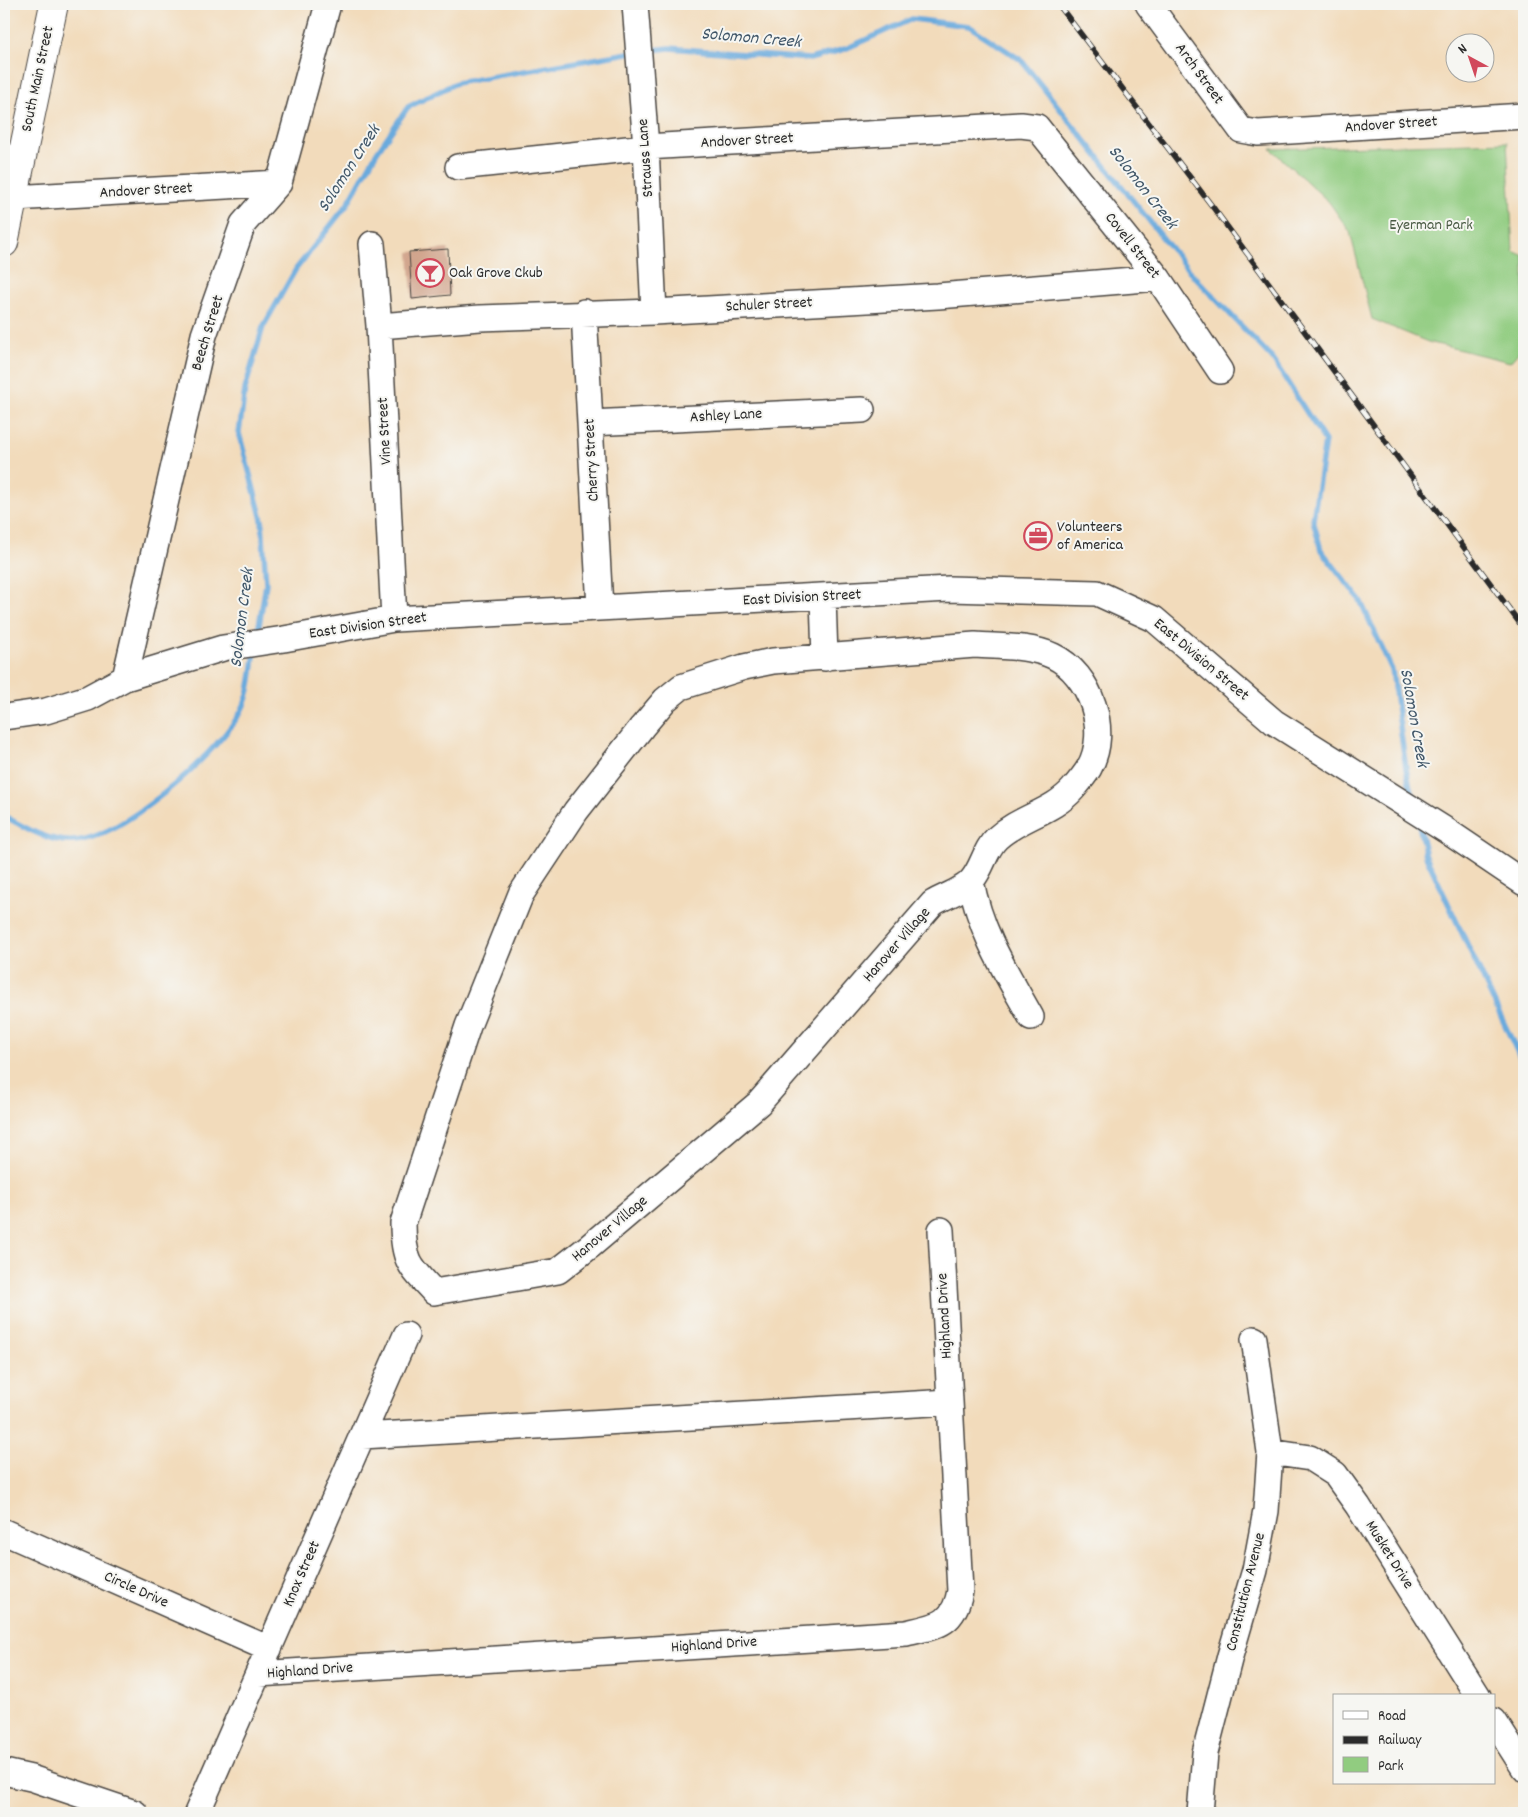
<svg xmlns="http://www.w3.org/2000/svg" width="1528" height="1817" viewBox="0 0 1528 1817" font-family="Dekko,sans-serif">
<rect width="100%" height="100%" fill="#f6f6f2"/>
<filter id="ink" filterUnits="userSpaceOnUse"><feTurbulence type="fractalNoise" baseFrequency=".02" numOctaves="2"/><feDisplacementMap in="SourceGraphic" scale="10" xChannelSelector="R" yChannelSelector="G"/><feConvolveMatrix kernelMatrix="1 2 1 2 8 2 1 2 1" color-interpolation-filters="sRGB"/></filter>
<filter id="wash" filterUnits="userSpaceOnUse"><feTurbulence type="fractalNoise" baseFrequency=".0096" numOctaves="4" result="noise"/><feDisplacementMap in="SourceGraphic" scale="20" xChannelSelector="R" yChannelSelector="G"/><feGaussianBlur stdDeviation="1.12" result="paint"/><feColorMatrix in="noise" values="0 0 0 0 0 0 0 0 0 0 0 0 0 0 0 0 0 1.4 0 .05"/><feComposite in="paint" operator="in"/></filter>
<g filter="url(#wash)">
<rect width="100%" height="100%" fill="#f2dbbb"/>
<!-- green -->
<path fill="#91cc80" stroke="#5e7c56" d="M1507 142 1513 251 1524 256V346L1510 362 1428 342 1372 319 1350 232 1329 202 1271 149Z"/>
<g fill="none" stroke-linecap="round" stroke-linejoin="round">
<!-- stream -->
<path stroke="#6aaadd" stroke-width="5.5" d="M645 51 669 48 810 59 845 49 912 19 969 26 1021 60 1190 272 1272 358 1325 441 1313 520 1321 550 1360 600 1392 670 1406 769 1413 800
M257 637 266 584 262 520 239 433 245 389 263 327 296 269 347 205 377 152 408 107 456 83 634 52
M4 816C25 827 49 843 74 841 122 838 211 758 237 718 251 698 252 672 255 649
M1418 821 1426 856 1524 1066"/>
</g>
<g id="blocks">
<!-- building -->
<path fill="#d1a58d" d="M448 249 450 295 412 299 409 252Z"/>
</g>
</g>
<g filter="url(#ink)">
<use href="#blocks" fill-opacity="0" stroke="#494541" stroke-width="1"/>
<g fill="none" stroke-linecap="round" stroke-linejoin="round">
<defs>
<path id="minor" d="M635 4 646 147 654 312
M1148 4 1241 130 1258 133 1524 116
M458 167 646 147 1021 125 1037 127 1158 278 1220 371
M13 198 279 183
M372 244 379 326 394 619
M584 312 600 608
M379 326 480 318 654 312 938 296 1158 278
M590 423 862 410
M823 597 825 658
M975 645C1001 647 1029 645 1053 656 1091 674 1110 731 1089 768 1085 775 1079 782 1073 789 1053 812 1020 817 997 838 985 849 983 867 972 880 964 890 945 896 933 903L759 1103 590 1246 558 1271 434 1292C409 1266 403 1259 403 1223L468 1026 521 894 576 811 642 727 665 700 681 687 744 667 773 661Z
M125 678 204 335 243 224 279 183 328 4
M4 717 46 711 88 698 125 678 223 648 284 639 394 619 949 589 1097 593 1154 619 1274 722 1447 831 1524 883
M971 881C980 932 1006 972 1031 1017
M362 1436 950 1402
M1270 1452 1310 1458 1335 1474 1358 1506 1478 1696
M4 1532 269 1649
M258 1674 906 1633C937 1626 954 1625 960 1591L941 1230
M1494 1721 1524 1768
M4 1772 31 1778 135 1813
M197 1813 406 1335
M1200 1813 1205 1753 1230 1656 1255 1570 1266 1511 1270 1452 1254 1339"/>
<path id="major" d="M4 243 54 4"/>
</defs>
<!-- minor casing -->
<use href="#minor" stroke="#494541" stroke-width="28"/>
<!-- major casing -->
<use href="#major" stroke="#494541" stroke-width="30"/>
<!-- minor -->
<use href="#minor" stroke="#fff" stroke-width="25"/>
<!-- major -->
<use href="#major" stroke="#fff" stroke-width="28"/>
<defs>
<path id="rail" d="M1058 4 1212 206 1524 629"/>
</defs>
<!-- rail casing -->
<use href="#rail" stroke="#2b2b2b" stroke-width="5.5"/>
<!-- rail -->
<use href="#rail" stroke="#f6f6f2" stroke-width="4" stroke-dasharray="11" stroke-linecap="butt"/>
</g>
</g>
<!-- icons -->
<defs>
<symbol id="bar-ring" viewBox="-11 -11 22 22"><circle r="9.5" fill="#f6f6f2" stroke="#d1495b" stroke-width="1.5"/><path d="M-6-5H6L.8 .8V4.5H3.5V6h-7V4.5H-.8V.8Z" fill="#d1495b"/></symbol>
<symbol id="office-ring" viewBox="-11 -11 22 22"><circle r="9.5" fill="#f6f6f2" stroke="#d1495b" stroke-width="1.5"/><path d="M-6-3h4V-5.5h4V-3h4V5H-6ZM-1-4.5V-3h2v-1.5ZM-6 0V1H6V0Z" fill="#d1495b"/></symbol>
</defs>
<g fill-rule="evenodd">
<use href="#bar-ring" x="414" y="257" width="32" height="32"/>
<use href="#office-ring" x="1022" y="520" width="32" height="32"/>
</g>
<g text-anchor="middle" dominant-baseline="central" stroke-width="4" stroke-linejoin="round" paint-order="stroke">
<!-- street labels -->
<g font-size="16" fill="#2b2b2b" stroke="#f6f6f2">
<text transform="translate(1199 74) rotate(54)">Arch Street</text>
<text transform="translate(38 79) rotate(-78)">South Main Street</text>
<text transform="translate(1391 125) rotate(-4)">Andover Street</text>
<text transform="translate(747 141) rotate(-3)">Andover Street</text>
<text transform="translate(646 158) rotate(-94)">Strauss Lane</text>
<text transform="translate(146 191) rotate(-3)">Andover Street</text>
<text transform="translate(1132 246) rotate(52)">Covell Street</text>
<text transform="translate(769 305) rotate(-3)">Schuler Street</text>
<text transform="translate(208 333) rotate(-73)">Beech Street</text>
<text transform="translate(726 416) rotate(-3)">Ashley Lane</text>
<text transform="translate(385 431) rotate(-93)">Vine Street</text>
<text transform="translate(592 460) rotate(-93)">Cherry Street</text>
<text transform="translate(802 598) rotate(-3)">East Division Street</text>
<text transform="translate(368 626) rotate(-8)">East Division Street</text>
<text transform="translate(1201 660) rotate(40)">East Division Street</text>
<text transform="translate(897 945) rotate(-49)">Hanover Village</text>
<text transform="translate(610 1229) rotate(-40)">Hanover Village</text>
<text transform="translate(945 1316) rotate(-93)">Highland Drive</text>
<text transform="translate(1389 1555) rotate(58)">Musket Drive</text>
<text transform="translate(302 1574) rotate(-66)">Knox Street</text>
<text transform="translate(136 1590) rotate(24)">Circle Drive</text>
<text transform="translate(1246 1592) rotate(-76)">Constitution Avenue</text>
<text transform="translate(714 1645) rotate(-4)">Highland Drive</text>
<text transform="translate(310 1671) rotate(-4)">Highland Drive</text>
</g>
<!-- park labels -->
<g font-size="16" fill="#4a5b44" stroke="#f6f6f2">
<text x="1431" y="225">Eyerman Park</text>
</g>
<!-- poi labels -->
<g font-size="16" fill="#2b2b2b" stroke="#f6f6f2" text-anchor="start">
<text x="449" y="273">Oak Grove Ckub</text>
<text x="1057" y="527">Volunteers<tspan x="1057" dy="18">of America</tspan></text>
</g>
<!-- water labels -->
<g font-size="18" font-style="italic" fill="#415769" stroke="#f6f6f2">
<text transform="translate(751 39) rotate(5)">Solomon Creek</text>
<text transform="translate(350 169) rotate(-57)">Solomon Creek</text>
<text transform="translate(1142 188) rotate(52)">Solomon Creek</text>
<text transform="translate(243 618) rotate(-83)">Solomon Creek</text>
<text transform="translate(1413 718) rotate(80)">Solomon Creek</text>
</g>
</g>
<!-- margin -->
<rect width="1528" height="1817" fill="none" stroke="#f6f6f2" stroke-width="20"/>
<!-- legend -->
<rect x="1333" y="1694" width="162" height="90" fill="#f6f6f2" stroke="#a5a5a2"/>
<rect x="1343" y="1711" width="25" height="8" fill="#ffffff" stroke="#a5a5a2"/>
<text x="1378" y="1720" font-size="15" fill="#2b2b2b">Road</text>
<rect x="1343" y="1736" width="25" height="8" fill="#2b2b2b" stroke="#a5a5a2"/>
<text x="1378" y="1744" font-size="15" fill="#2b2b2b">Railway</text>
<rect x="1343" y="1757" width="25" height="15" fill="#91cc80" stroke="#a5a5a2"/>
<text x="1378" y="1770" font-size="15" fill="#2b2b2b">Park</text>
<!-- north arrow -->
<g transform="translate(1470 58) rotate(320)"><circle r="24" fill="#f6f6f2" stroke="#a5a5a2"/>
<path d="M0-4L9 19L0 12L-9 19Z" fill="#d1495b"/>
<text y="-8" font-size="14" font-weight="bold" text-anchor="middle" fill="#2b2b2b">N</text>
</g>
</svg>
